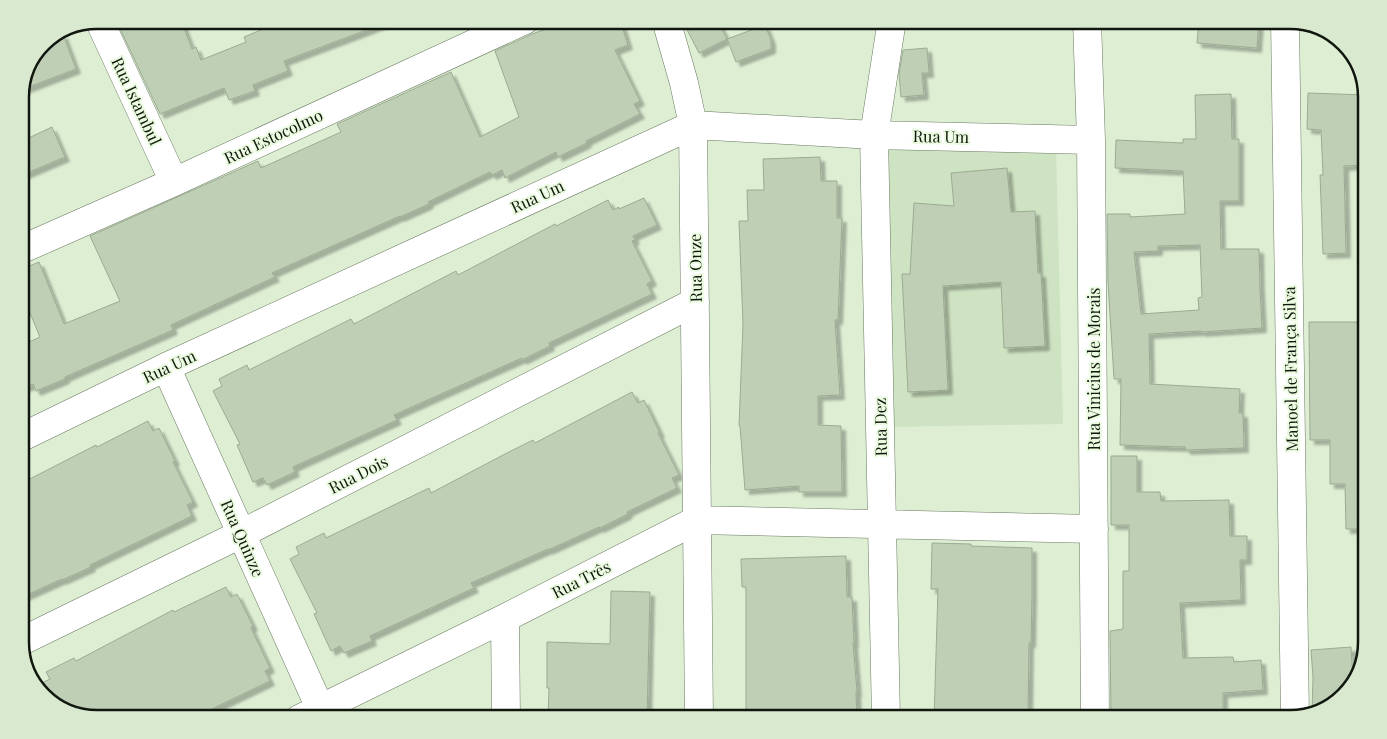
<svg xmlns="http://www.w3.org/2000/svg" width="1387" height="739" viewBox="0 0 1387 739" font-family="'Playfair Display',serif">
<defs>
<filter id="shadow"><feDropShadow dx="4.5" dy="4.5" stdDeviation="1" flood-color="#0004"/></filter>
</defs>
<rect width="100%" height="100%" fill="#ddeed3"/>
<!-- built -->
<path fill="#cee3c2" d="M1056 148 1063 424 885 427 881 150Z"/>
<!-- building -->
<path fill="#bfcfb6" stroke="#9bab92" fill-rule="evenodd" filter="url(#shadow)" d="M116 20H181L192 49 196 47 201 60 246 42 244 37 285 20H387L388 22 284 61 288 71 253 85 255 91 229 100 224 88 160 114Z
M572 20H620L628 45 615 50 640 101 634 104 640 114 586 141 587 143 558 157 556 152 505 178 502 170 492 175 490 172 428 202 429 204 400 217V216L272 273 275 277 171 325 173 330 65 377V379L36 391 33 384 20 389V346L40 337 20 289V270L39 262 64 324 120 301 90 236 258 161 261 168 341 132 337 124 451 72 480 137 519 117 495 51 532 34Z
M682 20H717L727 39 699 53Z
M1199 20H1259L1257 48 1197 43Z
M765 25 771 40V49L736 62 727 39Z
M63 34 76 69 21 90 43 42Z
M927 48 929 73H922L924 95 901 97 899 74 903 50Z
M1308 93 1367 95V165L1344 166 1346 253 1323 254 1320 175H1323L1321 130 1307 129Z
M1231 94 1232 139H1239V201H1220L1221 249H1259L1260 289 1262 328 1201 332V331L1149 334 1150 384 1240 389 1239 413H1243L1244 448 1186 450 1185 447 1120 445 1121 379H1114L1108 282 1107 214H1130V217L1185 214 1183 171 1115 168 1116 140 1183 143V139H1196L1195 95ZM1200 245 1202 297 1198 298 1199 310 1141 314 1134 252 1158 251V246Z
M52 127 65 157 20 176V142Z
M820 157 821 181H837V218H842L838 320H835L840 395 818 396V425L841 426 842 492H799V486L745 490 740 426H739L743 324 739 221H748L747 190H764L763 159Z
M1007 168 1011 212 1035 211 1038 273H1041L1045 346 1004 348 1001 282 943 286 948 390 908 392 902 274H910L914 203 954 206 951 173Z
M644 198 657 225 633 236 635 240 632 241 652 281 647 284 652 294 549 343 550 346 522 360V358L394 415 397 420 293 467 295 472 267 485 263 478 253 482 237 445 240 444 213 391 222 386 219 379 247 365 249 370 351 319 354 324 456 271 458 275 555 224 556 226 608 200 613 210 619 207V209Z
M1309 322H1367V529H1346L1345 484H1330V440H1310Z
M632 392 638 403 644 400 660 433H658L679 475 672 478 677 488 627 512 628 514 600 528 599 527 548 550V549L471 583 474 588 370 636 372 641 344 653 340 646 331 651 314 614 317 613 290 559 299 554 296 547 324 533 326 538 429 488 431 493 505 454 533 440 535 443Z
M148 421 153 431 159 428 175 461 173 462 193 502 187 505 192 516 90 565 91 567 62 580V579L20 598V484L96 445 97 447Z
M1111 456H1137V492H1160L1161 501 1229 500 1230 536H1247V560H1240L1241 600 1180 603 1183 658 1233 657 1234 662 1261 660 1263 690 1223 693V711L1182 710V712L1153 713V718H1111L1110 631 1123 629V571H1129V525H1111Z
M932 543 971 544V546L1032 548V597L1031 643H1029L1028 719H934L938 589H931Z
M846 556 847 597H852L854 643H853L857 692H856L857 719H746V587H742L741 559Z
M226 587 231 597 237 594 253 626 251 628 270 668 265 671 270 681 191 719 186 712 172 719H97L63 711 46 696 40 684 50 679 46 672 74 658 76 661 173 610 174 612Z
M611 591 650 592 647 719H548L549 688H547V642L610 644Z
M1351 647 1353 682 1329 709 1312 713 1313 677 1311 650Z"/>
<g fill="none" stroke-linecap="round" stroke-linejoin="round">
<defs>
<path id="minor" d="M99 20 174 182
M666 20 684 83 693 125 699 719
M1087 20 1091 140 1095 719
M1285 20 1295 718
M20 250 174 182 525 20
M166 367 320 708 321 719
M20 438 166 367 693 125 874 135 1091 140
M505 618 506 719
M20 642 241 534 695 302
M299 719 505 618 697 520 1094 529
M886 719 874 135 892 20"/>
</defs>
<!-- minor casing -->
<use href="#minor" stroke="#697961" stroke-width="29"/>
<!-- minor -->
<use href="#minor" stroke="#fff" stroke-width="28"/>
</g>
<g text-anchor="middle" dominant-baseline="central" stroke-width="4" stroke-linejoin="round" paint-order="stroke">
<!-- street labels -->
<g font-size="16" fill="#11170e" stroke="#eafbe0">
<text transform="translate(137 101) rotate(65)">Rua Istambul</text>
<text transform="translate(273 136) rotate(-25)">Rua Estocolmo</text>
<text transform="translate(941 136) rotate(1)">Rua Um</text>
<text transform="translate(537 196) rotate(-25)">Rua Um</text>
<text transform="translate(695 268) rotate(-91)">Rua Onze</text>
<text transform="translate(169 366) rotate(-25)">Rua Um</text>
<text transform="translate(1093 369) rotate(-90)">Rua Vinicius de Morais</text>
<text transform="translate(1290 369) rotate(-91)">Manoel de França Silva</text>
<text transform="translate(880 427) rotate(-91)">Rua Dez</text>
<text transform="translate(358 474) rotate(-27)">Rua Dois</text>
<text transform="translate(243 538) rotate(66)">Rua Quinze</text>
<text transform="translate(581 579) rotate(-27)">Rua Três</text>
</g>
</g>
<!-- crop -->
<path d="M0 0H1387V739H0ZM97 29H1290A68 68 0 0 1 1358 97V642A68 68 0 0 1 1290 710H97A68 68 0 0 1 29 642V97A68 68 0 0 1 97 29Z" fill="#d9e9cf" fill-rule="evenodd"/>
<path fill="none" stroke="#11170e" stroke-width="2.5" d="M97 29H1290A68 68 0 0 1 1358 97V642A68 68 0 0 1 1290 710H97A68 68 0 0 1 29 642V97A68 68 0 0 1 97 29Z"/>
</svg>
